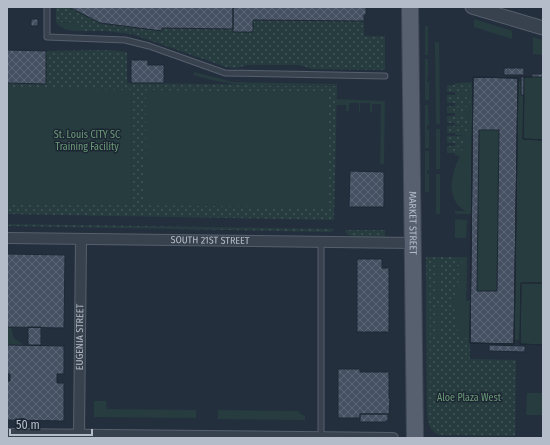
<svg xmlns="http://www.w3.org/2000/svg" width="550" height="445" viewBox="0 0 550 445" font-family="'Fira Sans Condensed',sans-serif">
<defs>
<pattern id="grass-dots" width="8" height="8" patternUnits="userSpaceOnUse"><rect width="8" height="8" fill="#263c3f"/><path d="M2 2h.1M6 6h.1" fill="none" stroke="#435659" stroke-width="1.8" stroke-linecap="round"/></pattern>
<pattern id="building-cross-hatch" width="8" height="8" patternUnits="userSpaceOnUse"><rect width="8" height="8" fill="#455162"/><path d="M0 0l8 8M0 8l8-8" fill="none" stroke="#5d6877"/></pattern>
</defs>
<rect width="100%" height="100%" fill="#242f3e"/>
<!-- grass -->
<path fill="url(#grass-dots)" d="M56 7H69L100 23 161 31 162 28 233 29V32H253V20L364 21V36H385V70L312 69 300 65H247L237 68 226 67 132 34 105 31H80V23L56 22Z
M107 50 127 52V83L337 86 334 220 7 214V83L46 84V51Z
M447 85H470V92H447Z
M447 95H470V103H447Z
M447 106H470L469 113H447Z
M447 116H469L468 123H447Z
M468 125 467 133H447V126Z
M447 136H466L464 143H447Z
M464 145 461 153H447V146Z
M7 224 334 229 331 232 7 226Z
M345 230H385V237H353L347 234Z
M426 257H467L466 301H470V359L516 360 515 436 441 435C429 433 428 422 427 412Z"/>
<!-- garden -->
<path fill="#263c3f" d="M474 19 512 31V39L474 27Z
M56 22 80 23V31C70 31 61 30 56 22Z
M425 26H428V55H425Z
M533 37 543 40V55L533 54Z
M435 42H439L440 124H436Z
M425 59H428V77L427 78V82H429V100H425Z
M194 72 233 82 337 84V86C289 85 239 90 193 75Z
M532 74H543V345L520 344 519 340H514V344L470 343V338H459L453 302 459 279 456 278V276H460L461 269 456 268V266H461L462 260H456V257H467L466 301 470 302 472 214H455V211H465C445 198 451 174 460 156L455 155V153H461L464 146H455V143H464L466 136 455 135V133H466L468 126 455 125V123H468L469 116H455V113H469L470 106H455V103H470V95H455V92H470V85H455V83L473 82V77L518 78V82H521V77H532Z
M7 88 132 90 131 205 7 203Z
M146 90 329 93 327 208 145 205Z
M336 99 385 101 384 164H380L381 104H372V112H370V103H360V112H359V103H349V111H346V105H336Z
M428 105 429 125H427V129L429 130V148H425V105Z
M436 129H440V169H436Z
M425 151H429V170H427V174H429V192H425Z
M436 174H440V214H436Z
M455 219 467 220 466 238H455Z
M436 257H440L441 301H437Z
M426 279H429L430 301 428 302V306H430V338H426Z
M437 306H441V338H437Z
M7 327H11L14 338 24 345H7Z
M427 342H430L429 368H430V386H427Z
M527 393H543V415H526Z
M94 401H106L107 409 196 410V418L94 417Z
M218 410 299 411V413L305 416V420L218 419Z"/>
<!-- building -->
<path fill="url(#building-cross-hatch)" stroke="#1f2835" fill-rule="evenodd" d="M69 7H233V29L162 28V31L100 23Z
M233 7H366V15H364V21L253 20V32H233Z
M31 19H38V26H31Z
M7 50 46 51V84L7 83Z
M131 60H148V65H164V83H131Z
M504 68H524V75H504Z
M532 74H543V140L523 139 524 95H521V77H532Z
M473 77 518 78 514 344 470 343ZM479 130H499L497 291H477Z
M473 77 518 78 514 344 470 343Z
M473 77 518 78 514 344 470 343Z
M524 77H543V140L523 139Z
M350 171 384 172V207H349Z
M7 254 65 255 64 328 7 327Z
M357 259H382V268H389V332H357Z
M521 283H543V345L520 344Z
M521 283H543V345L520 344Z
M28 327H41V345H28Z
M7 345 64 346V374H57V383H64V421L7 420V381H10V374H7Z
M489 345 525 346V352L489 351Z
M338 369H360V372H389V398H390L389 414H360V418H338Z
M360 414H388V420L385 422H360Z
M18.5 422a3.5 3.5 0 1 1 7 0a3.5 3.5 0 1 1-7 0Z"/>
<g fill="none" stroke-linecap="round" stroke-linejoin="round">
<defs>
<path id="service" d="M47 7V37L125 40 149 46 225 73 385 76
M321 436V242"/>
<g id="minor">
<path id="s1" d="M7 238 413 243"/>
<path d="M7 434 393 438"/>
<path id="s2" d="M79 435 81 239"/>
</g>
<path id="tertiary" d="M472 7 543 28"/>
<g id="primary">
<path id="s3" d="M410 7 415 438"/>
</g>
</defs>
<!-- service casing -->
<use href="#service" stroke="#565f6c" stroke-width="7"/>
<!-- minor casing -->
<use href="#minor" stroke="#565f6c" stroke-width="12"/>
<!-- tertiary casing -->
<use href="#tertiary" stroke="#565f6c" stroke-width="15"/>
<!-- primary casing -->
<use href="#primary" stroke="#414a57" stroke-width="18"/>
<!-- service -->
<use href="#service" stroke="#38414e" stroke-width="5"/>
<!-- minor -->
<use href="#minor" stroke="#38414e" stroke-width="10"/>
<!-- tertiary -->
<use href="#tertiary" stroke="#38414e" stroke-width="13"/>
<!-- primary -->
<use href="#primary" stroke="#56606e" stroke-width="16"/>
</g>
<g text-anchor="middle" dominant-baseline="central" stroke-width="3" stroke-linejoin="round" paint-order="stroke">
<!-- park labels -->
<g font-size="10" fill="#6b9a76" stroke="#1d2633">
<text x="87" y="135">St. Louis CITY SC<tspan x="87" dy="12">Training Facility</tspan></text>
<text x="469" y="398">Aloe Plaza West</text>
</g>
<!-- street labels -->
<g font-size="10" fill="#b4bcc9" stroke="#1d2633">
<text stroke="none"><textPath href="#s3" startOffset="216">MARKET STREET</textPath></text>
<text stroke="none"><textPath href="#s1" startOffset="203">SOUTH 21ST STREET</textPath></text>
<text stroke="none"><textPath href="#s2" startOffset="98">EUGENIA STREET</textPath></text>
</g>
</g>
<!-- border -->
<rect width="550" height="445" fill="none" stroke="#b4bcc9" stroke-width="16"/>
<!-- scale -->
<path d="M10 429v6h82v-6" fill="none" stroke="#b4bcc9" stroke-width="2"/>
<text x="16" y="429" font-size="12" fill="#b4bcc9" stroke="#1d2633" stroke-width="3" paint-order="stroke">50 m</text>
</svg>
